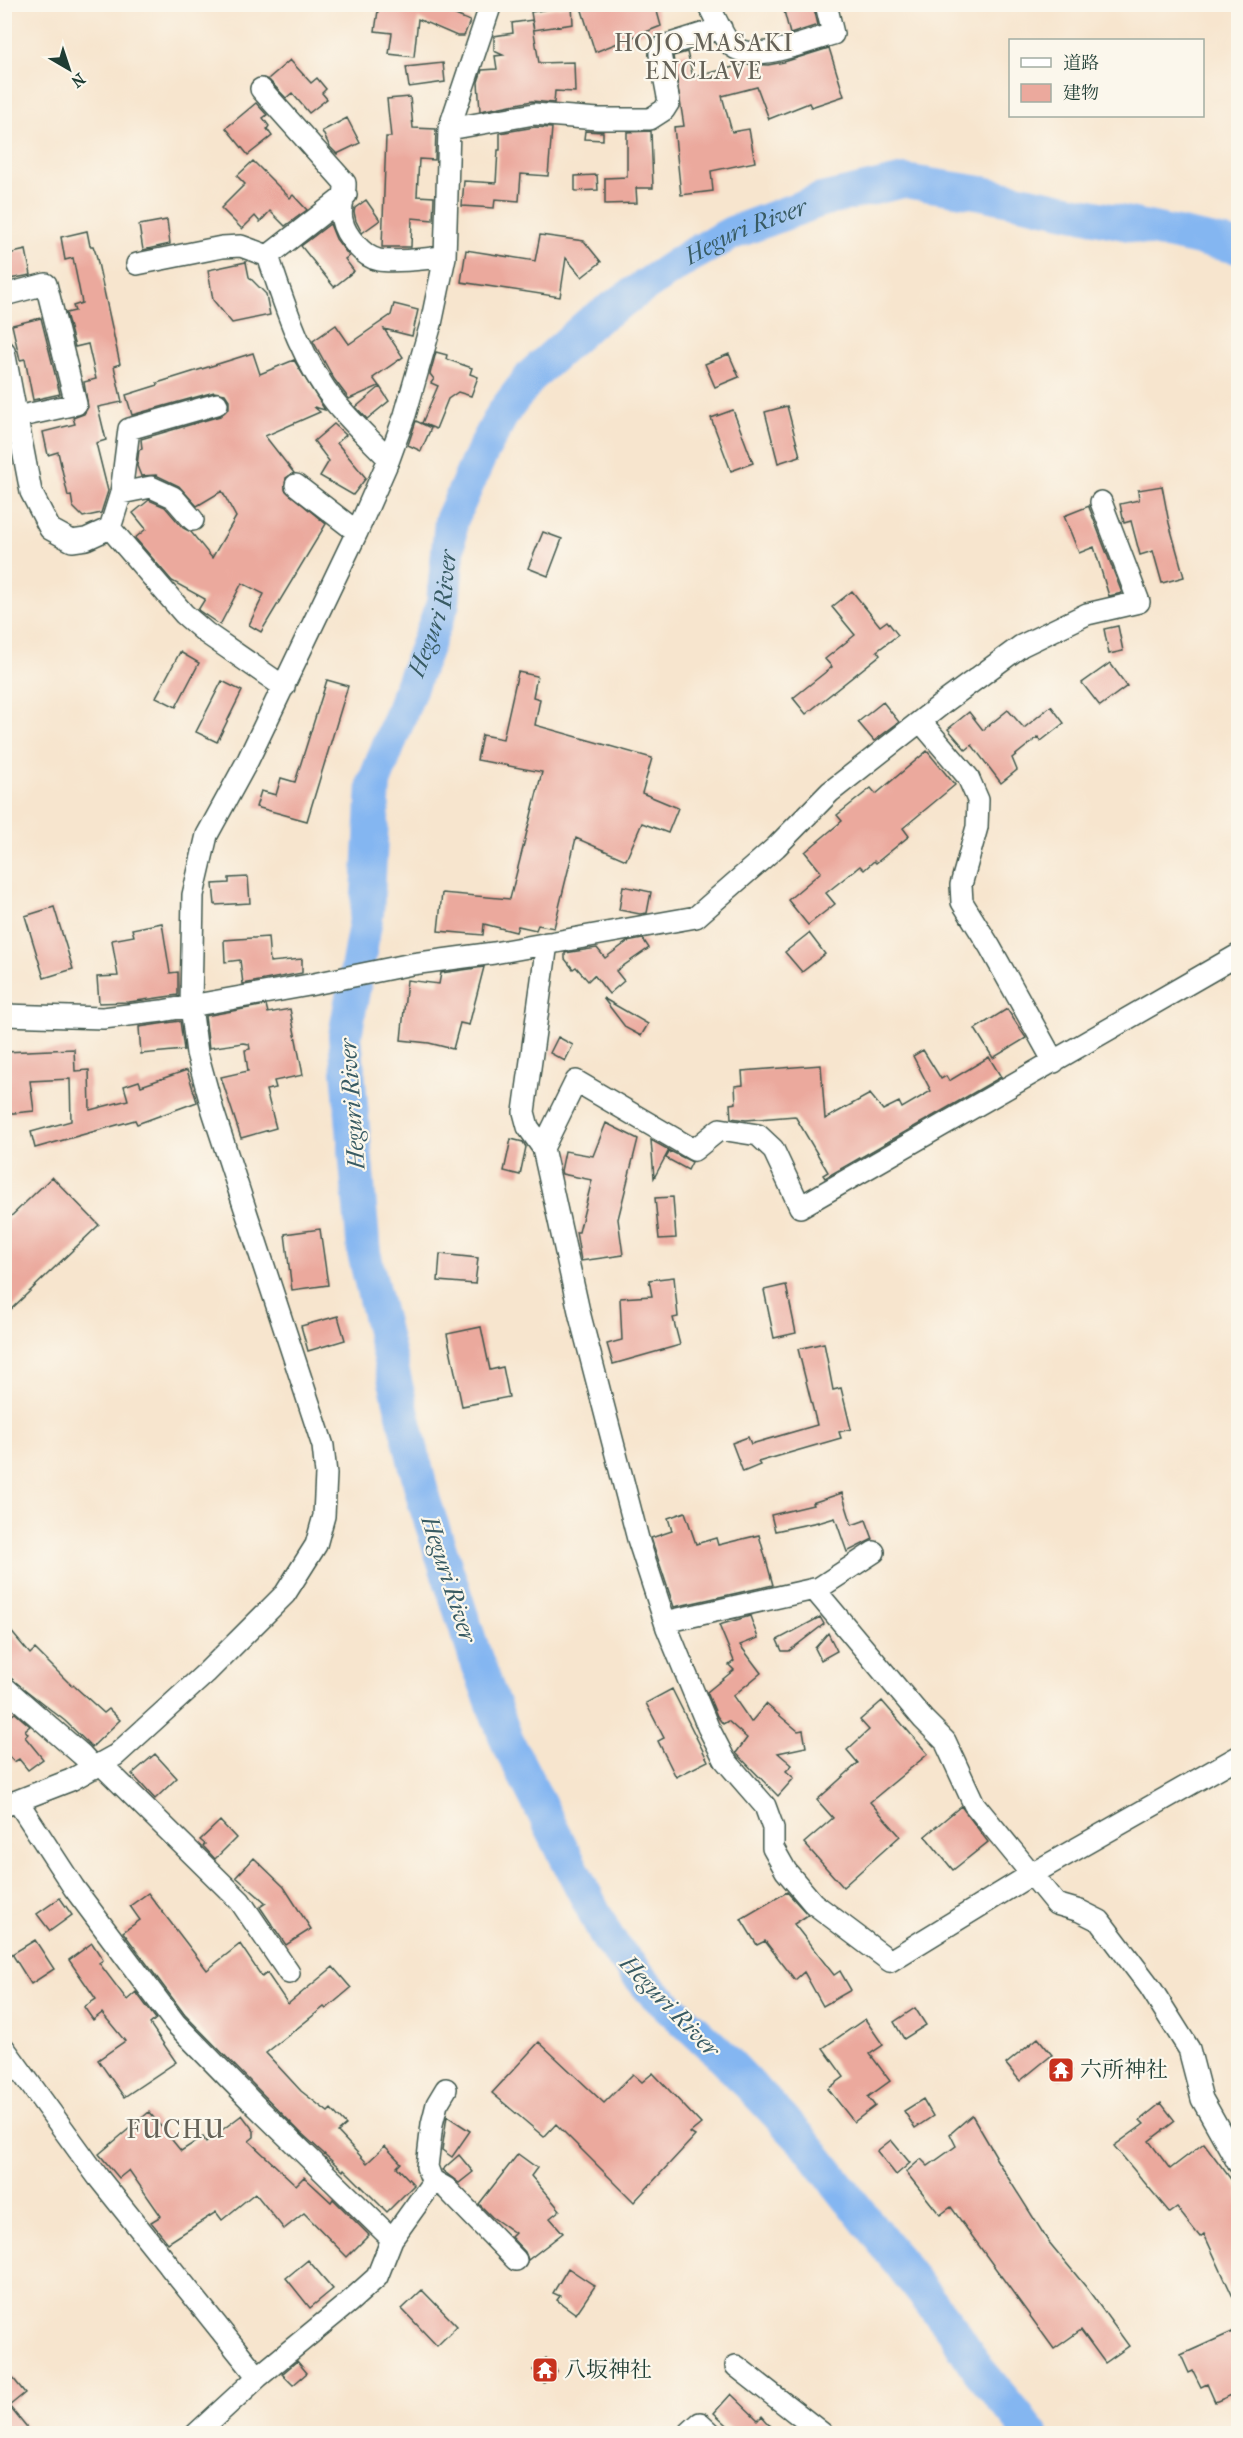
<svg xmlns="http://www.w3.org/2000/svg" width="1243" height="2438" viewBox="0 0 1243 2438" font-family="'IM FELL French Canon','Noto Serif JP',serif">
<rect width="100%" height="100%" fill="#fbf7ec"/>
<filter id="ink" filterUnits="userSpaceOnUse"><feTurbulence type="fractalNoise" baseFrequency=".0167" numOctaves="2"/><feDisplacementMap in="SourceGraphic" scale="12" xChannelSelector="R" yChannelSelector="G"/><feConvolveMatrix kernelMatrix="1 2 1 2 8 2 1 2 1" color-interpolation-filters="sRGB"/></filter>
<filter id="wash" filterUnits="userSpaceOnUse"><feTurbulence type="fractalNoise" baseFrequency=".008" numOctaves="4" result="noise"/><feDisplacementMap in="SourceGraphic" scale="24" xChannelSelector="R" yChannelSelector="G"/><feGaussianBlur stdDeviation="1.35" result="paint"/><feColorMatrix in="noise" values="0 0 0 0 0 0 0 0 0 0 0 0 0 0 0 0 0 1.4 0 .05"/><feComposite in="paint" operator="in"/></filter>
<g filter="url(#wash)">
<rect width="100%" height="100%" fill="#f7e5ce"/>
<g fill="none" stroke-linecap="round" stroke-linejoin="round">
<!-- river -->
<path stroke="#84b6f1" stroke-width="34" id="s1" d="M1032 2434 977 2368 954 2332 805 2143 718 2052 653 1992 609 1941 507 1741 476 1659 424 1501 364 1253 345 1036 367 913 374 783 443 603 451 521 480 456 503 413 532 375 591 322 688 257 732 233 821 200 904 181 982 193 1238 247"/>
</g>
<g id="blocks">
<!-- building -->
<path fill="#eba99d" d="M379 4H448L446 11 470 21 464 36H457L418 19 414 57 389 54 392 33 375 31Z
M580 4H655L661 26 595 52Z
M795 4H813L818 25 790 34 783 7Z
M572 5 573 24 534 30 531 12Z
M532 20 539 63 574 62 575 92 555 91 554 103 532 101 480 111 478 82 482 70 497 69 495 56 503 55 494 51V36L513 33 512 23Z
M829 48 844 96 811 107 809 103 769 119 757 87 722 96 732 132 749 129 755 162 711 171 713 191 681 195 674 127 684 126 673 56 687 52 693 77 746 64 768 65 784 62Z
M290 60 311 83 317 78 326 89 322 93 327 99 309 113 292 93 286 98 268 79Z
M443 63 445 82 409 87 406 67Z
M410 97 413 128 436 129 435 160 419 159 417 196 434 197 433 220 412 218 411 247H382L386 137H391L387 99Z
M256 103 267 115 263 118 269 126 267 129 272 136 248 155 226 128Z
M347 118 360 143 337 154 330 147 322 131Z
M535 127 552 128 548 176 521 174 519 201 495 199 494 208 462 206 464 181 496 183 498 150H500V133Z
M585 131 603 132V140L584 139Z
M651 131 653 188H636L637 203 605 204V178L627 177V132Z
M253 161 290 198 293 195 307 210 285 226 270 211 260 222 255 216 242 229 221 208 245 184 237 176Z
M597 175 598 190 575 191V176Z
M366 200 380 220 362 233 356 221 354 212 355 208Z
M167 220 170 244 143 250 139 225Z
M330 224 336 239 349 256 345 259 354 271 334 287 301 246Z
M87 231 90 246H93L96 254 120 364 114 366 122 402 98 407 106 440 96 443 108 491 101 513 83 517 73 507 71 495 68 496 58 452 48 455 43 432 75 424 73 418 84 414 88 407 84 382 96 379 88 344 75 347 66 313 75 311 73 306 82 303 73 258 65 260 61 237Z
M540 235 584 241 601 262 582 277 566 258 560 297 461 282 466 250 535 261Z
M26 250 31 275 4 280V255Z
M246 262 249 277 266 294 270 315 232 323 213 300 208 270Z
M394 304 418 310 412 336 384 329 403 357 373 378 379 386 349 399 334 379 313 341 336 325 349 344 391 315Z
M41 318 60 394 33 400 25 359 20 360 12 325Z
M436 352 447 355 446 359 472 368 470 374 478 377 471 396 458 392 448 399 436 429 422 423 438 386 431 383 434 379 430 374Z
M253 353 260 374 294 360 325 410 314 407 320 412 265 436 294 473 286 478 285 490 326 524 261 632 249 625 264 594 242 583 220 625 198 610 205 599 172 581 135 538 146 529 133 513 149 500 165 507 183 528 191 532 212 558 236 517 222 491 197 506 179 486 156 475 141 476 137 466 139 450 142 449 141 439 220 416 229 408V400L225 394 214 392 132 415 126 395 158 385 157 383Z
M729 354 739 377 715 387 705 364Z
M380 387 389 401 367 419 356 407Z
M787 406 800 456 778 463 765 412Z
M733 410 753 463 731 471 711 418Z
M416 421 431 428 421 451 408 445Z
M334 424 346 435 337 443 366 478 353 495 320 476 329 461 314 441Z
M1162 486 1169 523 1184 577 1162 583 1153 551 1140 555 1131 521 1124 523 1120 504 1139 500 1138 490Z
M1089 506V507L1122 593 1109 596 1094 547 1079 553 1064 516Z
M543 532 562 539 548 576 528 568Z
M852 591 880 626 887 621 898 635 877 651 880 655 806 714 793 698 832 667 825 659 855 635 832 607Z
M1118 626 1123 651 1109 654 1104 629Z
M180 652 199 663 176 707 156 697Z
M1110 663 1127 686 1100 706 1082 683Z
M518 672 537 676 533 697 540 699 535 725 652 758 642 793 678 808 668 833 642 823 626 860 576 838 554 928 538 925 536 930 518 926 516 932 484 924 483 935 438 931 442 893 510 899 542 772 477 760 482 735 503 739Z
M327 680 348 686 307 821 256 807 261 791 276 795 281 778 295 782Z
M222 681 242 691 217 742 196 732Z
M883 702 899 722 874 741 858 722Z
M1051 706 1064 723 1041 741 1038 737 1012 758 1017 770 1001 783 972 745 966 750 948 729 969 712 983 730 1008 710 1024 728Z
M927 751 955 785 903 828 909 836 876 863 874 861 864 870 860 866 826 893 835 904 808 925 788 900 821 872 805 852 842 821 837 815 871 788 876 794Z
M248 877 250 903 215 905 213 884 229 883V878Z
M623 886 651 892 647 913 640 914 619 910Z
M54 907 73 969 44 978 25 916Z
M162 923 170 973 178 972V995L129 1002 99 1003 97 977 118 976 112 940 134 936 132 929Z
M809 933 825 954 802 972 785 952Z
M268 937 270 962 302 959V973L243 984 240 960 225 962 224 940Z
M643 939 649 948 616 971 624 981 609 994 594 975 588 981 576 967 573 969 565 959V953L597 948 605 958 627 942Z
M484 967 469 1025 460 1023 453 1049 429 1043 401 1040 407 980 439 984 441 973Z
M603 998 648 1024 641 1036 626 1028Z
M266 1005 268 1013 290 1009 303 1075 274 1081 276 1088 266 1090 276 1128 241 1138 221 1077 248 1071 245 1050 250 1049 249 1044 243 1043 209 1048 205 1016Z
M1007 1009 1026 1038 993 1058 975 1029Z
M180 1021 184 1050 141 1054 139 1027Z
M558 1037 573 1045 565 1061 550 1053Z
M74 1049 75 1071 89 1070 90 1110 128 1100 124 1086 139 1081 141 1086 187 1070 197 1102 137 1124 135 1120 35 1148 31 1132 71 1121 70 1079 30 1081 34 1111 4 1114V1052Z
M923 1050 941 1079 946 1076 949 1081 989 1057 1001 1077 825 1178 823 1175 828 1172 795 1116 746 1120 731 1118 730 1104 736 1103 735 1086 743 1085 742 1071 821 1065 825 1119 870 1094 883 1110 899 1102 902 1108 931 1091 913 1056Z
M606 1123 638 1139 618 1219 623 1255 581 1261 576 1232H579L592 1180 562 1174 561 1171 565 1151 593 1156Z
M511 1139 523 1142 526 1147 520 1175 504 1171Z
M651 1140 669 1150 654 1178Z
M670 1151 692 1162 688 1170 666 1158Z
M52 1177 99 1225 4 1316V1223Z
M673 1197 676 1238 659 1239 655 1198Z
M320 1229 328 1285 292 1290 285 1234Z
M440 1254 478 1258 475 1284 438 1281Z
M674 1277 678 1317 673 1318 680 1345 613 1364 607 1344 622 1340 620 1298 652 1296 649 1280Z
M786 1285 796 1333 774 1338 764 1290Z
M338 1316 345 1340 308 1351 301 1326Z
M481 1327 490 1370 503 1367 509 1397 462 1406 447 1334Z
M824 1343 833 1390 841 1388 851 1429 839 1432 841 1438 758 1462 760 1465 743 1472 732 1443 748 1437 751 1444 817 1425 798 1349Z
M842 1493 852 1525 866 1520 873 1539 847 1552 835 1518 818 1523V1522L775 1531 771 1515 813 1505 812 1503Z
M685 1512 696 1544 716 1538 718 1545 759 1535 773 1585 674 1607 651 1538 672 1531 668 1518Z
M750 1616 758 1638 740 1645 761 1673 733 1696 751 1722 766 1704 798 1731 803 1730 806 1747 778 1753 792 1765 786 1771 794 1778 778 1796 736 1753 747 1738 728 1721 723 1724 717 1716 707 1692 734 1670 729 1665 734 1661 719 1625Z
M820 1617 824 1624 789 1651H782L777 1640Z
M4 1623 30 1654 35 1649 72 1686 73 1685 104 1713 109 1709 120 1720 92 1747 65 1721 4 1673Z
M828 1633 837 1651 821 1660 815 1648Z
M672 1689 708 1761 676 1777 658 1741 664 1738 646 1703Z
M882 1701 928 1754 870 1802 900 1836 843 1887 804 1843 833 1818 817 1800 858 1763 847 1750 869 1730 860 1720Z
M15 1713 30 1726 25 1730 28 1734 25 1737 43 1759 28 1770 19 1759 14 1762 4 1751V1721Z
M155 1754 177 1778 155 1799 132 1774Z
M961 1806 988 1842 953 1870 925 1836Z
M220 1821 236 1838 215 1859 203 1846 205 1844 200 1840Z
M254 1858 284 1887 311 1929 286 1945 260 1907 266 1903 236 1877Z
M787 1892 808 1915 794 1924 834 1975 840 1971 851 1990 823 2006 804 1972 795 1980 765 1941 757 1945 741 1919Z
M148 1893 207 1970 240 1944 262 1977 267 1973 288 2004 333 1967 351 1988 326 2009 324 2007 266 2053 301 2091 328 2112 331 2109 346 2125 338 2132 367 2163 385 2146 401 2163 397 2167 414 2185 387 2212 344 2169 343 2171 300 2132 185 2015 123 1932 140 1920 130 1906Z
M60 1898 72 1915 50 1931 37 1914Z
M35 1940 54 1969 31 1984 12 1954Z
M92 1943 103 1960 99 1963 127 2000 136 1992 156 2019 150 2024 176 2062 124 2097 98 2060 125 2041 102 2013 93 2020 84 2007 96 1999 69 1960Z
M915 2008 926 2025 904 2039 894 2022Z
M865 2019 883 2045 870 2054 890 2081 868 2097 875 2106 854 2122 828 2089 844 2077 823 2048Z
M1038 2038 1052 2055 1020 2081 1006 2064Z
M539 2042 604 2103 633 2074 642 2082 653 2073 701 2124 690 2133 695 2136 634 2202 556 2124 544 2137 492 2093Z
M1063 2059 1072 2071 1060 2081 1051 2069Z
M923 2099 933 2116 915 2128 904 2111Z
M1161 2103 1175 2121 1149 2141 1170 2169 1204 2143 1239 2190V2310L1204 2234 1200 2237 1177 2208 1170 2213 1114 2146 1144 2124 1140 2120Z
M149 2112 181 2151 203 2137 206 2142 242 2115 254 2131V2137L249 2141 296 2185 304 2177 331 2202 333 2199 369 2235 347 2257 304 2213 284 2229 255 2193 222 2220 216 2212 168 2243 151 2222 161 2216 129 2170 119 2178 99 2154Z
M972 2115 996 2156 995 2157 1048 2241 1086 2287 1129 2346 1105 2363 1081 2330 1054 2349 951 2207 940 2215 906 2172 921 2159 928 2166 956 2146 950 2134Z
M447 2116 470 2131 452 2157 442 2150Z
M891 2140 910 2163 896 2175 877 2151Z
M518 2154 537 2168 531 2176 560 2210 550 2218 563 2233 528 2260 525 2252 511 2237 515 2233 492 2217 479 2204Z
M459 2155 473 2172 459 2183 442 2170Z
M308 2260 333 2289 310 2308 286 2278Z
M568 2268 595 2286 576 2314 557 2300 560 2296 553 2293Z
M422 2290 457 2326 437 2346 402 2309Z
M1239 2329V2392L1215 2402 1207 2384 1201 2387 1193 2371 1189 2373 1181 2355Z
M546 2358 557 2371 544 2383 533 2370Z
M297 2361 307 2373 293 2385 282 2374Z
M4 2367 25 2393 9 2406 31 2433H4Z
M731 2394 758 2420 762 2416 777 2433H736L714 2413Z"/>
</g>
</g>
<g filter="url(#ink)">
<use href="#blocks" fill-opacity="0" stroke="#3f564b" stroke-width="1.5"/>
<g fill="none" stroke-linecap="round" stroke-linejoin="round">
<defs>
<path id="minor" d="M708 4C714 15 724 39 732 46 755 64 807 41 833 34L826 4
M261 89 345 183C346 195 339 208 342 220 345 235 363 257 379 260 396 263 427 258 445 257
M449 129 534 114 598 119H650L664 110 669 102 660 54 664 46 721 28
M268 256C285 306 301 360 335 402 351 422 371 440 389 459
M137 264 222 247 241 246 268 256 346 195
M4 295 46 284 76 404 17 417
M4 351 31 492 50 529 72 541 86 539 110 528 184 614 206 633 284 687
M296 485 357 532
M121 493 151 487 173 497 193 520
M110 528 121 493 129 429 217 404
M921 722 968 777 978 800 977 827 961 885 962 902 990 947 1054 1062
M547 943 524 1112 528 1127 543 1148 580 1316 638 1539 667 1628 708 1727 725 1760 765 1806 773 1828V1848L786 1871 813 1903 890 1961 1032 1874 1238 1757
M4 1015 103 1018 162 1011 309 985 412 964 494 953 696 917 776 847 830 792 946 701 1021 646 1087 614 1139 602 1101 502
M543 1148 576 1081 694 1150 720 1129 758 1135 773 1149 800 1207 1238 955
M814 1589 923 1719 945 1741 974 1804 1056 1904 1080 1911 1100 1921 1150 1987 1189 2049 1202 2099 1238 2163
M665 1622 819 1588 874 1552
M4 1687 82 1755 94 1768
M102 1765 240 1901 289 1973
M18 1802 74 1888 175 2023 257 2107 392 2239
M4 1806 71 1780 116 1755 206 1673 285 1594 316 1545 324 1516 326 1474 323 1446 213 1111 197 1053 191 1006 193 895 207 835 248 760 357 532 389 459 405 415 431 324 445 257 449 129 491 4
M4 2048 98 2177 258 2377
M432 2180 446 2188 516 2260
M736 2366 823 2434
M196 2434 258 2377 348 2303 377 2277 392 2239 430 2186 432 2180 427 2167 432 2124 437 2104 446 2089
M688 2434 700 2423 712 2434"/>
</defs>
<!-- minor casing -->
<use href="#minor" stroke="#3f564b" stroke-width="24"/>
<!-- minor -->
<use href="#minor" stroke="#fff" stroke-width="21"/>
</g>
</g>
<!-- icons -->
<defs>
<symbol id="temple-square" viewBox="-11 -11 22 22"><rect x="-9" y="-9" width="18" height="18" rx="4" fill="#c8321e" stroke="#fbf7ec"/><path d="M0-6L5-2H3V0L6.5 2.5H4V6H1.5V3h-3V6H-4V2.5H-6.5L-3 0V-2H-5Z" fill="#fff"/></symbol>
</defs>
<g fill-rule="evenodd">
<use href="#temple-square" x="1046" y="2055" width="30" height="30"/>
<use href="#temple-square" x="530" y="2355" width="30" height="30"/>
</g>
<g text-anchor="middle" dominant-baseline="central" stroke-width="4.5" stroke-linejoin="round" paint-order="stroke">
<!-- poi labels -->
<g font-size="22" fill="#1f3d34" stroke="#fbf7ec" text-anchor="start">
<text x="1080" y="2070">六所神社</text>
<text x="564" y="2370">八坂神社</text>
</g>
<!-- neighbourhood labels -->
<g font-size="24" letter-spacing="1.5" fill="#666359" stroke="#fbf7ec">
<text x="704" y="43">HOJO-MASAKI<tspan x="704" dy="28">ENCLAVE</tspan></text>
</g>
<!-- water labels -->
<g font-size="24" font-style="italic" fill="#385b63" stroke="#fbf7ec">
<text stroke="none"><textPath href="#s1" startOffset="2560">Heguri River</textPath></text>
<text stroke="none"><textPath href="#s1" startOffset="2038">Heguri River</textPath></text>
<text transform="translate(352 1104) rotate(-94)">Heguri River</text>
<text transform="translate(449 1579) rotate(72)">Heguri River</text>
<text transform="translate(670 2006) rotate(46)">Heguri River</text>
</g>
<!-- quarter labels -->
<g font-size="26" letter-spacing="1.5" fill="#666359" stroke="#fbf7ec">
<text x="176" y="2129">FUCHU</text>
</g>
</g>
<!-- margin -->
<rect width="1243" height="2438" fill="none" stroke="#fbf7ec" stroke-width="24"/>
<!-- legend -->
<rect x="1009" y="39" width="195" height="78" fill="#fbf7ec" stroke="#a3ada2" stroke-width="1.5"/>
<rect x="1021" y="58" width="30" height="9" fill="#ffffff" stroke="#a3ada2" stroke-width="1.5"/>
<text x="1063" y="69" font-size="18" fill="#1f3d34">道路</text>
<rect x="1021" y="84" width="30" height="18" fill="#eba99d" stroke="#a3ada2" stroke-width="1.5"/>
<text x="1063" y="99" font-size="18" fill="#1f3d34">建物</text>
<!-- north arrow -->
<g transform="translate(69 69) rotate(141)" stroke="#fbf7ec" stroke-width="4.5" paint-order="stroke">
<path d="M0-4.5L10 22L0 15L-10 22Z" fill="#1f3d34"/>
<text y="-9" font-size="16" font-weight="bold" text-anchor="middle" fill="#1f3d34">N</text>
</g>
</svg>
